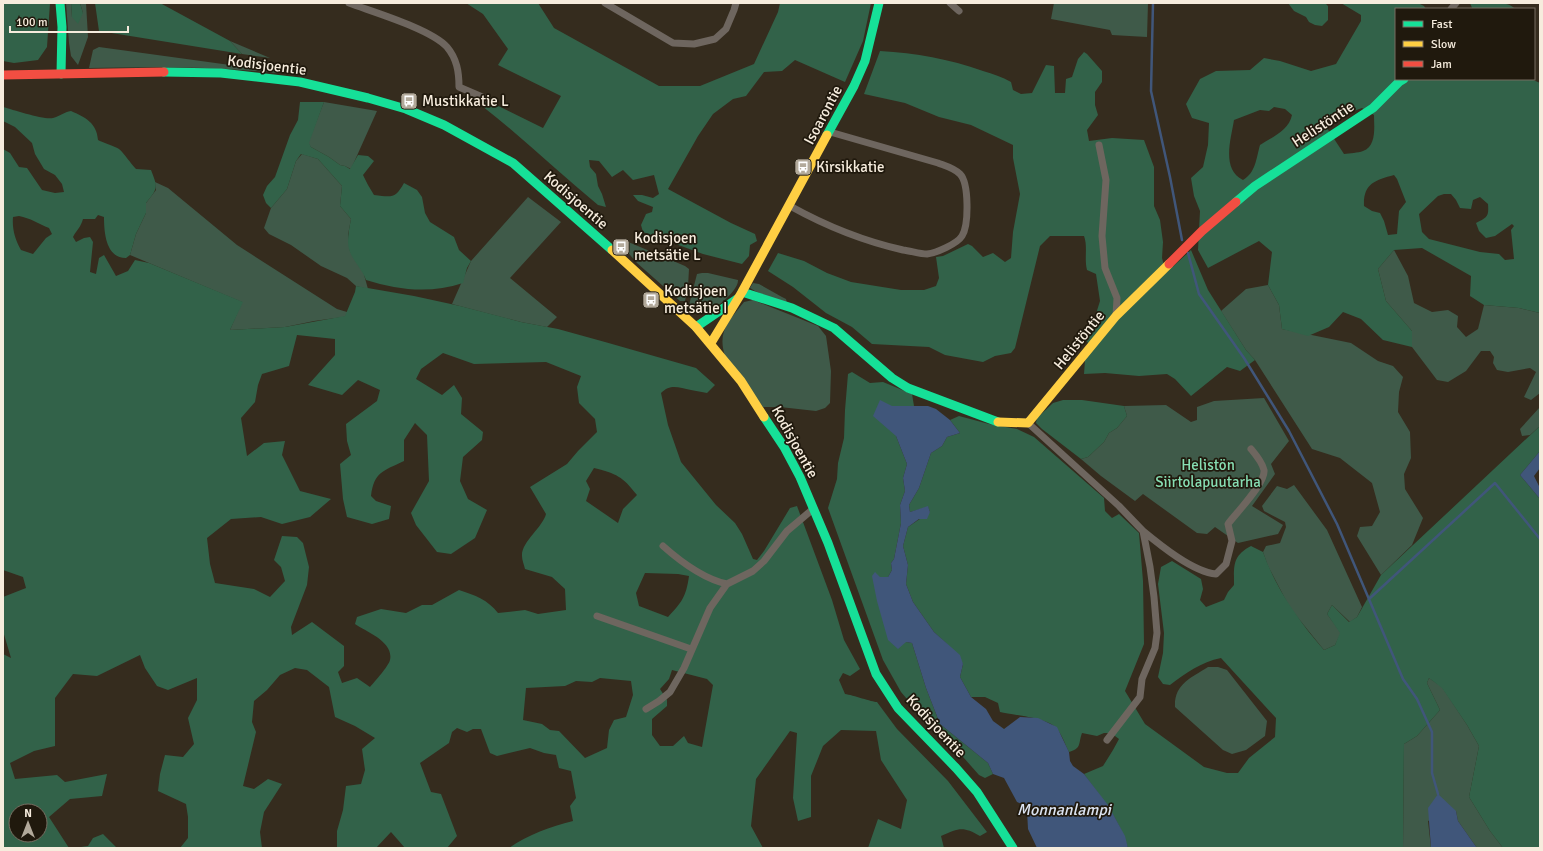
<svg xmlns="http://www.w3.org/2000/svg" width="1543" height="851" viewBox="0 0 1543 851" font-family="Signika,sans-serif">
<rect width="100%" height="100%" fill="#352c1e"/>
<!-- green -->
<path fill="#3f5a49" d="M66 3H71L72 17 83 13 80 3H86L88 37 78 65 71 56 69 43Z
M1054 3H1148L1147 37 1112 35 1110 30 1051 19Z
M230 41 270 58 242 54Z
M99 47 230 65 278 70 276 73C214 66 152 67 89 68L93 50Z
M324 102 377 111 351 169 345 166 340 165 329 157 311 147 308 143Z
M302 154 318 159 342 186 340 206 351 219 348 235 350 251 363 271 368 289 356 286 347 278 321 266 291 245 269 234 264 228 271 208 287 189 296 161Z
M155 182 168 188 237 245 337 309 357 315 314 321 285 327 230 330 242 302 130 255 136 234 146 213V203L156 190Z
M528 197 561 222 510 278 557 317 547 327 521 322 452 304 471 261Z
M626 241 685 266 689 269 688 287 685 301H680L637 263 624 248Z
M1394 250 1408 276 1414 303 1432 312 1448 310 1458 316 1457 327 1466 337 1478 329 1484 305 1519 308 1540 313V393L1531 400 1524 397 1536 372 1530 368 1508 372 1497 370 1493 363 1494 357 1490 351H1481L1466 371 1448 382 1437 380 1412 347V331L1386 301 1378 269Z
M702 273H708L738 280C739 291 711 314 700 314 694 314 692 312 688 309L697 274Z
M753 283 759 284 782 297 786 299 787 303 784 304 755 291 750 288Z
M1268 285 1279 305 1282 329 1351 343 1378 361 1393 366 1403 377 1399 392 1398 412 1410 432 1411 458 1404 474 1405 489 1423 518 1412 545 1381 575 1357 536 1360 527 1372 526 1380 512 1372 483 1340 458 1312 449 1255 360 1246 350 1221 311 1246 289Z
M753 300 818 326 826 336 831 371 830 403 825 408 816 411 780 407H763L725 356C717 331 729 321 744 302Z
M1264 398 1289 441 1271 464 1275 474 1252 506 1283 525 1278 534 1238 543 1215 527 1207 534 1197 533 1143 494 1135 501 1101 476 1081 459 1088 457 1104 442 1109 433 1117 428 1127 416 1124 406 1166 405 1191 422 1197 420V407L1214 401Z
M1540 407V426L1530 435 1522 436 1520 429Z
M1294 485 1327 530 1362 607 1357 617 1350 622 1332 605 1327 614 1341 633 1335 645 1324 650 1290 608 1268 566 1263 552 1266 546 1280 543 1286 527 1285 522 1264 511 1262 506 1277 486 1287 489Z
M1208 667H1218L1227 670 1267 721 1265 736 1246 750 1232 754 1223 750 1175 707C1174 684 1191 678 1208 667Z
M1429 678 1442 687 1467 725 1479 746 1469 797 1490 831 1503 848H1477L1458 821 1456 811 1428 821 1431 848H1403L1404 744 1417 736 1440 710 1427 683Z"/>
<!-- forest -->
<path fill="#326249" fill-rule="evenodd" d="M3 3H50L47 47 38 60 14 63 3 61Z
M71 3H80L83 13 78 24 72 17Z
M95 3H160L230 41 242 54 99 31Z
M466 3H538L554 28 659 86H700L754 64 778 12 780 3H871L863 41 845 82 795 60 782 71 764 72 746 96 733 99 713 114 698 136 668 189 731 223 755 234 757 241 750 245 749 256 742 264 703 254 643 232 641 225 646 214 652 212 653 207 638 201 633 195H642L653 198 659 194 654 175 633 180 623 170 612 177 599 161 589 160 590 167 596 174 598 186 602 194 606 207 598 205C559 173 522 137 482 106V98L543 128 561 96 498 65 508 49 483 14Z
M1288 3H1325L1328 6V20L1322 26 1315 25 1309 22 1306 17 1294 11Z
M1341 3H1418L1424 6 1426 9H1396V79H1531L1540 83V313L1519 308 1484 305 1470 296 1471 276 1422 248 1394 250 1378 269 1386 301 1412 331V347L1383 340 1361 319 1343 312 1329 327 1308 336 1282 329 1279 305 1268 285 1272 252 1259 241 1208 268 1198 250 1200 211 1194 196 1191 178 1203 167 1208 145 1209 123 1192 118 1186 104 1200 79 1216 71 1250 70 1264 58 1280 61 1311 71 1336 64 1361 21V15ZM1274 107 1285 109 1292 115C1289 130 1273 137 1260 145 1256 159 1256 172 1243 180 1221 169 1231 139 1234 120L1260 110 1269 111ZM1362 108 1374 115C1374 126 1377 146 1363 151 1358 153 1350 153 1344 154L1325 125 1340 116ZM1394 175 1397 179 1406 202 1399 211 1397 234 1388 235 1384 221 1380 213 1372 211 1364 206C1363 184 1375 180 1394 175ZM1444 194H1451L1456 200 1460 208 1471 209 1473 200 1480 197 1488 204C1489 217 1487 217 1476 223L1479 231 1486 238 1495 236 1512 224 1514 226 1511 230 1514 259 1505 260 1499 254 1480 252 1429 239 1422 232 1419 214 1438 196Z
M1470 3C1482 3 1509 0 1515 9H1474L1472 8Z
M880 51C916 53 949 59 983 71 993 74 1002 77 1011 82L1013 90 1021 94 1032 93 1046 65 1054 66 1055 93H1065L1066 79 1072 77 1078 59 1084 52 1087 54 1102 71V82L1095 92V105L1098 115 1087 130 1089 141 1112 138 1144 140 1154 167V206L1160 220 1163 242 1162 258 1166 273 1191 250 1208 290 1246 350 1255 360 1240 371 1227 367 1191 396 1175 379 1167 374 1139 376 1105 373 1084 374 1085 360 1093 349 1084 338 1095 317 1100 301 1096 274 1087 270C1084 258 1088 247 1084 236H1050L1040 246 1015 348 1011 353 995 356 983 362 945 355 929 347 872 344 852 327 826 313 793 287 768 271 778 253 804 261 827 273 851 282 901 290H924L936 286 939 278 936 257 943 256 968 244 972 246 983 257 993 253 1005 262 1011 258 1013 232 1020 194 1013 158V145L971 125 939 117 905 103 864 94Z
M300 102H324L309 143 311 147 329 157 340 165 345 166 350 169 358 155 368 156 374 161 363 175 368 185 374 195C392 197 395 199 404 183L417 190 422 197 425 213 430 222 454 237 459 250 471 261 467 268 463 283C430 294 398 290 366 280 362 269 354 262 350 252 346 242 349 230 351 219L340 206 342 186 318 159 301 154 296 161 287 189 271 208 266 203 263 195 267 186 275 177 290 135 298 120Z
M3 107C14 110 44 120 53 118 60 116 64 112 71 111 85 117 97 123 98 140 102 142 116 147 119 149 125 154 130 163 136 169L151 170C158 188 158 188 146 203V213L136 234 130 255 126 258C106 258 104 233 104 217L98 215 95 219H83C81 227 76 231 73 237L76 242 84 238 90 237 93 242 90 272 96 274 99 258 104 255 116 276 128 271 135 260 149 263 243 302 230 330 285 327 345 316 355 292 356 286 414 296 460 306 521 322 558 329 605 342 696 368 715 385 707 393C702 392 696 391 691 390 679 388 671 383 661 393L668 425 681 462 716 505 735 523 742 534 753 559 757 560 764 551 790 508 797 506 832 600 844 640 860 669 850 676 843 673 839 680 845 694C853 695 872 702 877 702L897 729 948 781 987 832 980 836C963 826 959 828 941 836L944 848H868L878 819 901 829 907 800 881 760 876 731 841 730 823 746 811 776V817L798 821 793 798 797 733 790 731 756 779 751 826 763 848H509C529 834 550 827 573 821L570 806 576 798 571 771 559 768 556 755 544 753 530 748 497 756 490 753 481 729H473L467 732 457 728 452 732 449 743 420 763 431 792 441 794 457 836 447 848H405L391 832 376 848H337V831L343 810 346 786 361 784 365 770 362 749 375 738 355 726 335 717 329 687 307 670 295 668 280 675 267 690 254 701 252 722 256 732 243 786 254 789 268 779 282 784 264 812 260 832 262 848H180L188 838V817L186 804 158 791 160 774 165 755 183 757 194 744 188 718 197 700V678L168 690 157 686 145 668 140 655 97 676 73 674 55 698V746L34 751 10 763 15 779 57 775 65 782 107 774 102 796 70 799 49 817 69 848H3V654L11 658 3 631V597L26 588 23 577 3 570V149L10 153 19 167 27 168 42 190 55 193 64 192 62 184 55 175 44 169 35 154 32 143 15 127 3 121ZM19 216C30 218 39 224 49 228L52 234 46 238 33 254 21 250C15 239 12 229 13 217ZM297 335 335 339V355L308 385 342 395 358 380 380 390 377 401 346 424 347 441 351 455 340 464 343 499 347 517 372 524 389 519 391 506 376 501 371 496C374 472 383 471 404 461V440L415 423 427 435 429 481 411 513 416 525 437 552 451 554 475 538 487 510 468 499 460 481 463 457 482 440 483 432 461 414 462 398 454 385 442 395 416 379 421 369 443 353 474 364 546 362 581 376 577 387 579 403 595 419 597 432 578 451 567 464 530 487 546 514C543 527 521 542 522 556 522 560 524 565 525 569L552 577 565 589 566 610 538 614 525 610 498 613C488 600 475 595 459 590L432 605H422L406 613 381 609 357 617 355 624C367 632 394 642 390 660 388 667 375 681 370 687L357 678 342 683 338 672 344 666V646L312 622 292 635 291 627 307 585 309 567 303 543 297 537 282 536 274 560 281 567 285 581 270 597 254 589 215 583 210 564 207 538 231 519 261 517 282 524 310 517 331 499 300 491 282 455 285 441 264 443 247 456 241 418 255 402 258 385 262 374 289 366ZM594 468C617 474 622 476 637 495L623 509 618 523 586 501 590 489 586 481ZM645 573 678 574 689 576C686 597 682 602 668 617L639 606 636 593ZM672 670 707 679 713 685 702 747 688 743 684 736 673 746H660L652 735V719L667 706V700L660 689 669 679ZM600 678 631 681 633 695 626 717 614 720 609 730 607 748 585 758 559 731 550 730 542 724 523 720 526 688 565 686 576 681 592 682ZM16 811H40V835H16Z
M852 372 870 383 883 382 912 394 914 406H892L896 436 907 464 903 478 905 491 900 505 901 523 894 559 891 563 892 570 888 577H880L906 642 912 643 926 688 940 724 988 763 993 774 985 778 979 775 956 749 924 719 901 692 883 660 828 508 837 479 838 463 844 438 845 410 848 374Z
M1063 400H1082L1124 406 1127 416 1117 428 1109 433 1104 442 1088 457 1081 459 1042 429 1036 423 1037 418 1053 403Z
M959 416 989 424 1017 429 1034 437 1104 498 1105 511 1112 518 1119 514 1139 533 1143 581 1144 644 1125 691 1145 724 1204 767 1227 773H1238L1249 758 1275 737 1276 718 1221 658C1201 662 1186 673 1170 685L1163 684 1158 677 1163 653 1164 633 1158 584 1161 567 1172 561 1201 579 1203 589 1200 600 1206 607 1224 600 1228 592 1234 585C1234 566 1232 556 1251 546L1263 552C1276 589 1299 621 1324 650L1335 645 1340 633 1327 614 1332 605 1349 622 1357 617 1381 575 1540 426V451L1520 475 1540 499V848H1503L1490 831 1469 797 1479 746 1467 725 1442 688 1429 678 1427 683 1440 710 1417 736 1404 744 1403 848H1128C1120 820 1101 797 1084 774L1103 766 1113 750 1119 739 1111 733H1104L1097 736 1082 733C1078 744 1082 748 1069 752 1065 744 1062 735 1057 729 1050 718 1013 715 1000 712L998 703 985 697H971L960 677 963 664 946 643 934 632 913 602 906 584 908 565 903 546 908 527 930 512 928 507 910 512 909 505 919 488 931 453 942 446 947 437 960 433 950 420Z
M103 834 117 848H74L88 846 93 838Z"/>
<!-- water -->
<path fill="#40567a" d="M880 400 892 406H928L936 409 950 420 960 433 947 437 942 446 931 453 919 488 909 505 910 512 928 506 930 512 927 519H919L908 527 903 546 908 565 906 584 913 602 934 632 960 655 963 664 960 677 971 697 986 709 993 721 1004 729 1020 717 1038 718 1057 727 1069 752 1070 761 1073 766 1084 774 1108 805 1125 836 1128 848H1037L1028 829 1027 811 1024 805 1017 802 1004 778 993 774 988 763 940 724 926 688 912 643 906 642 898 649 888 640 877 601 872 576 875 572 880 577H888L892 570 891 563 894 559 901 523 900 505 905 491 903 478 907 464 896 436 873 416Z
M1540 451V468L1534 476 1540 488V499L1520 475Z
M1438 794 1456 811 1458 821 1477 848H1431L1428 808Z"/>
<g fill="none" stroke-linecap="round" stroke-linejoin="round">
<!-- stream -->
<path stroke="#40567a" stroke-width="2.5" d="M1153 3 1151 91 1170 177 1182 240
M1188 253 1199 294 1244 358 1289 431 1337 524 1403 679 1417 699 1432 732V773L1438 794
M1369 599 1495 483 1540 539"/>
<!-- street -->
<path stroke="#6e665f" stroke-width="7" d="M349 3C373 12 431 29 447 47 457 59 459 72 459 87L487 99
M605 3 673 43 694 44 715 39 726 29 734 10 736 3
M950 3 959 11
M1451 9 1456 3
M1099 145 1106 180 1102 236 1105 268 1117 298 1116 316
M790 206C826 226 863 241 903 250 911 251 920 254 927 254 936 253 957 244 962 236 969 225 969 183 960 174 954 168 946 166 938 163L830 132
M1028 423 1119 506 1143 531 1150 567 1154 597 1157 633 1155 648 1142 679 1140 697 1107 740
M1143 531C1160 545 1193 572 1216 574L1226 564 1232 541 1228 524C1236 513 1266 483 1264 470 1262 462 1256 455 1251 449
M663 546C681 562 704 579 727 584
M597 616 691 649
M646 709 659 701 670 692 684 668 710 608 727 584 753 571 764 561 787 531 813 509"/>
<!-- fast -->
<path stroke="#16e098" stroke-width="9" d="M60 3 62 27 61 74
M164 72 221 73 300 82 368 98 406 109 444 125 513 163 612 250
M827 135 854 86 865 61 879 3
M1236 202 1255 186 1373 108 1399 82 1404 79
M742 292 792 308 834 328 892 378 908 388 998 422
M696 327 737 299
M764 417 784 447 800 477 828 543 876 674 898 708 956 768 977 792 1013 848"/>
<!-- slow -->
<path stroke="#ffcf43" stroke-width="9" d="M612 250 696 327 741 381 764 417
M711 343 742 292 827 135
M998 422 1028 423 1116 316 1169 264"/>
<!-- jam -->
<path stroke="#f24e42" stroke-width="9" d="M3 75 164 72
M1169 264 1202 231 1236 202"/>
</g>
<!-- icons -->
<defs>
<symbol id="bus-square" viewBox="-11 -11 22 22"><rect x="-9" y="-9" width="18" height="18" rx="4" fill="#b2a99a" stroke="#20190d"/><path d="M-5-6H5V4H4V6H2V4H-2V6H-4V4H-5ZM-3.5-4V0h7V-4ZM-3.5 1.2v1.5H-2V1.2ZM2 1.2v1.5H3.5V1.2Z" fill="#fff"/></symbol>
</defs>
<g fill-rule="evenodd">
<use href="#bus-square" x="399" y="91" width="20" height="20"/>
<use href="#bus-square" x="793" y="157" width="20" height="20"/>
<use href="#bus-square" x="611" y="237" width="20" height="20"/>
<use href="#bus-square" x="641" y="290" width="20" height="20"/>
</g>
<g text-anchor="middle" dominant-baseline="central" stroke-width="3.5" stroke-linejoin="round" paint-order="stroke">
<!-- street labels -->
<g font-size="15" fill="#f6ecdd" stroke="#20190d">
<text transform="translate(267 65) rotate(7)">Kodisjoentie</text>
<text transform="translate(823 115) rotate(-62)">Isoarontie</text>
<text transform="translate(1323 124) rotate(-33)">Helistöntie</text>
<text transform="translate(576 200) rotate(41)">Kodisjoentie</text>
<text transform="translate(1079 340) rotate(-51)">Helistöntie</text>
<text transform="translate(795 442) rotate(61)">Kodisjoentie</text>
<text transform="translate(936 726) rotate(47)">Kodisjoentie</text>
</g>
<!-- poi labels -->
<g font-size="15" fill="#f6ecdd" stroke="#20190d" text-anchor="start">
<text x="422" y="101">Mustikkatie L</text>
<text x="816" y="167">Kirsikkatie</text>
<text x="634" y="238">Kodisjoen<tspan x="634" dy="17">metsätie L</tspan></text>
<text x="664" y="291">Kodisjoen<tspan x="664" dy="17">metsätie I</tspan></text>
</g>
<!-- park labels -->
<g font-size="15" fill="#87deb3" stroke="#20190d">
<text x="1208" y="465">Helistön<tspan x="1208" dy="17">Siirtolapuutarha</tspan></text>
</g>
<!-- water labels -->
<g font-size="16" font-style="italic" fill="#dbe3f1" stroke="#20190d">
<text x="1064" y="810">Monnanlampi</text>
</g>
</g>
<!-- border -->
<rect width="1543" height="851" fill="none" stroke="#f6ecdd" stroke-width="8"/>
<!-- legend -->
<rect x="1395" y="8" width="140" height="72" fill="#20190d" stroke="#766d60"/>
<rect x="1403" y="21" width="20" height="6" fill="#16e098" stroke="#766d60"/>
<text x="1431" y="28" font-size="12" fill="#f6ecdd">Fast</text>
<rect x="1403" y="41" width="20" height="6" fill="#ffcf43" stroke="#766d60"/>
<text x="1431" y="48" font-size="12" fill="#f6ecdd">Slow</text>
<rect x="1403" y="61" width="20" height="6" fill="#f24e42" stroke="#766d60"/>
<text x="1431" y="68" font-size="12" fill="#f6ecdd">Jam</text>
<!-- north arrow -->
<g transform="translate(28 823)"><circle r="19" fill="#20190d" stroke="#766d60"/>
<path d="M0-3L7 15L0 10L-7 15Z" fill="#b2a99a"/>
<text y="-6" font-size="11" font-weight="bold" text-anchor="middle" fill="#f6ecdd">N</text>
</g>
<!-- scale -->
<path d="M10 26v6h118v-6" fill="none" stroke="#f6ecdd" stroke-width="2"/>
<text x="16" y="26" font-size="12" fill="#f6ecdd" stroke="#20190d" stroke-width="3" paint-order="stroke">100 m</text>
</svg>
